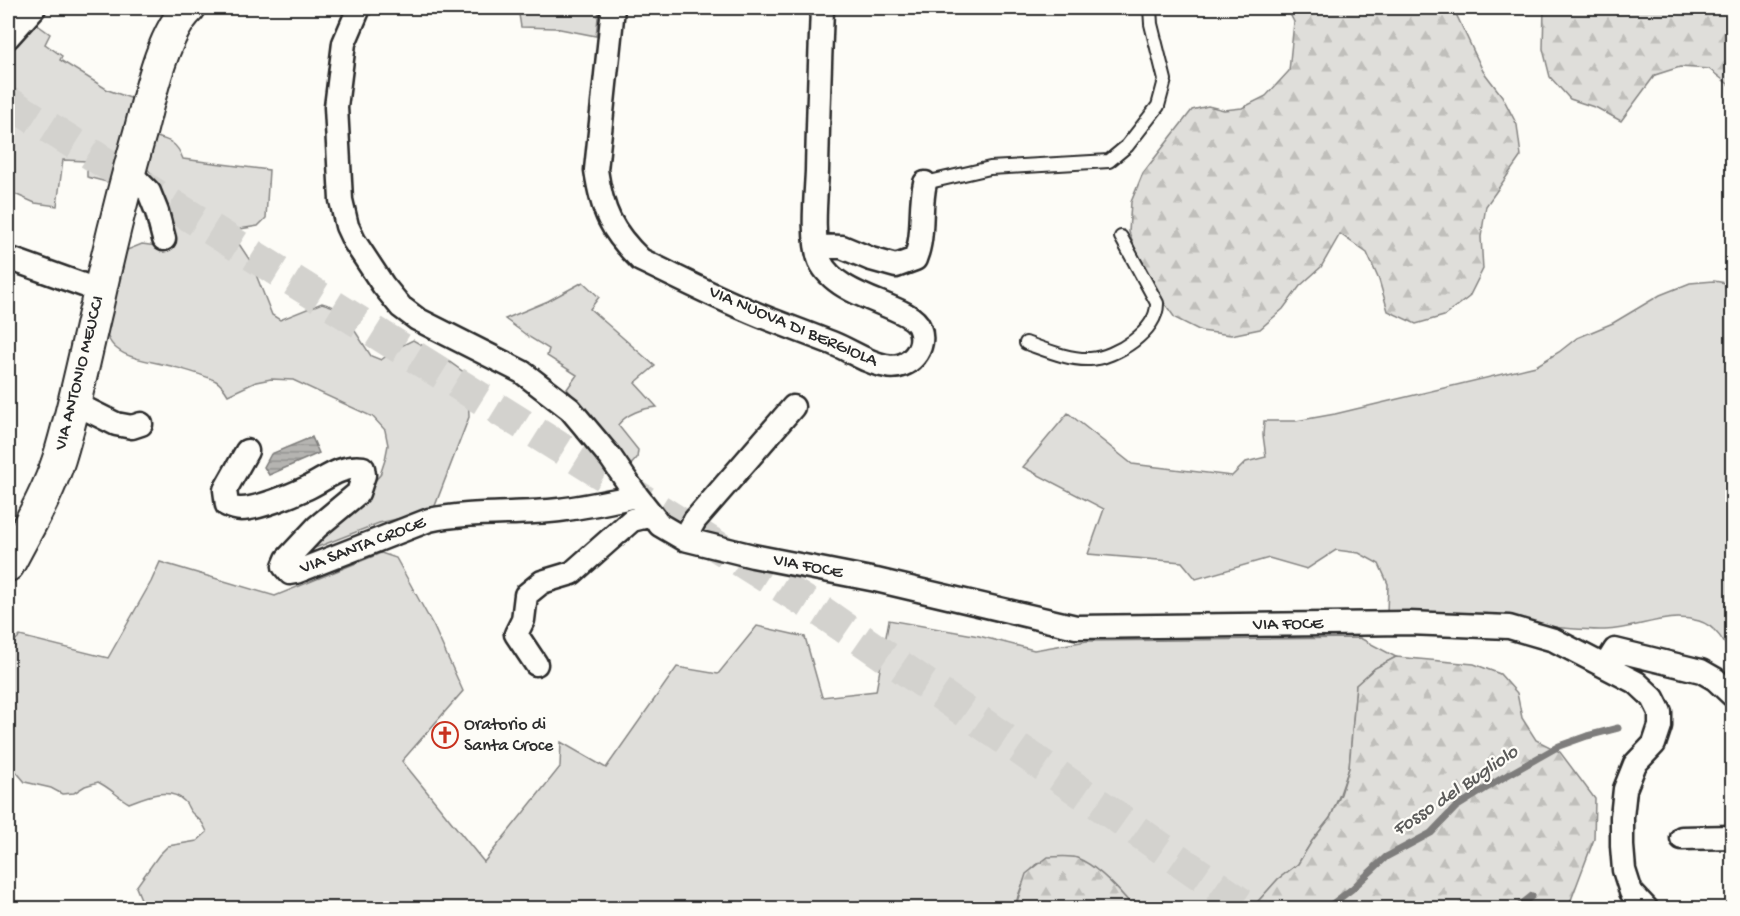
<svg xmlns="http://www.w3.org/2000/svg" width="1740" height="916" viewBox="0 0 1740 916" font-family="'Gochi Hand',sans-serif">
<defs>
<pattern id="forest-firs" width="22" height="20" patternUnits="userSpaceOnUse" patternTransform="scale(1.5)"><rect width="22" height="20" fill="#dfdeda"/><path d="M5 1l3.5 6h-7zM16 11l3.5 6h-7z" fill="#c0bfbb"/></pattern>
<pattern id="water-rules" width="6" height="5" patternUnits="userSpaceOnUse" patternTransform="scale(1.5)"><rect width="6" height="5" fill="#b5b4b1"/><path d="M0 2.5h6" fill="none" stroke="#939390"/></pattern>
</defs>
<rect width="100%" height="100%" fill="#fdfcf7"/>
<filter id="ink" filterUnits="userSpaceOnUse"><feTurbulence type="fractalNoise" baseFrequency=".0167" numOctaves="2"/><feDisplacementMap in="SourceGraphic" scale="12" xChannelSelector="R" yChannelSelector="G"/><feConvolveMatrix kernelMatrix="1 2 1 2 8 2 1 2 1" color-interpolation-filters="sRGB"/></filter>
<g filter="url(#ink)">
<!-- green -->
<path fill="#dfdeda" stroke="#858482" stroke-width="1.5" d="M518 8H599L596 36 555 28 521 27Z
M32 21 50 34 45 44 62 56 60 60 108 90 133 99 111 183 87 177V161L63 160 57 206 35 203 8 191V46Z
M153 136C170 140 177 143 183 159L269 170 266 218 258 226 240 229 239 244 251 262 272 315 280 320 322 303 334 307 346 317 371 356 381 360 399 347 413 340 441 356 472 378 468 389 469 417 433 511 379 523 315 548 307 547 359 499 380 475 385 460 388 445 385 430 373 417 293 380 271 379 256 382 228 395C225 390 221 384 216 381 202 374 185 370 171 366 148 360 109 359 106 329L117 277 127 250 142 244 157 246 173 244 171 213 156 179 141 162Z
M1714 281 1732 284V657C1725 643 1716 626 1699 621 1666 611 1639 629 1605 630 1575 630 1544 626 1514 624 1472 620 1429 617 1387 613L1388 584 1379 564 1359 553 1336 550 1307 569 1269 558 1196 579 1182 562 1088 554 1104 509 1023 467 1068 413 1132 464 1232 476 1246 462 1266 457 1263 435 1264 421H1296L1335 414 1536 366 1559 352 1577 338 1613 323 1660 295 1690 283Z
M583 282 599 297 590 309 655 366 635 383 657 407C643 408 626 414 618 425L638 450 637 458 628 468 580 404 567 389 577 375 547 356 549 349 529 337 505 319 548 301Z
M381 553 396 558 434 627 463 691 402 761 484 862 560 767 561 742 606 768 677 667 718 674 757 626 805 637 822 697 876 691 889 620 979 636 1034 650 1087 641 1360 638 1396 657 1375 668 1356 685 1349 768 1340 794 1330 818 1312 841 1298 864 1278 879 1252 908H1134C1118 889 1101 870 1078 859 1073 856 1066 857 1060 857 1031 857 1020 884 1015 908H147L141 899 136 887 159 855 168 846 197 841 207 832C201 819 201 822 192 813 188 810 188 804 184 801 170 786 145 797 129 803 118 797 110 788 98 782L85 786 74 793 62 794 51 788 25 782 8 762V647L20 636 108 658 151 582 160 562 275 596Z"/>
<!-- forest -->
<path fill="url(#forest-firs)" stroke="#858482" stroke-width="1.5" d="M1287 8H1450L1456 14 1483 71 1502 96 1517 125 1521 156 1486 206 1481 237 1483 269 1469 297 1444 316 1416 324 1388 311 1379 280 1367 253 1340 234 1321 267 1300 286 1283 309 1260 329 1231 335 1201 331 1175 318 1157 293 1140 262 1129 232 1131 202 1143 173 1192 110 1208 106 1224 110 1242 108 1266 96 1289 71 1294 22Z
M1544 8H1732V87L1709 69 1680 67 1655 75 1621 121 1597 108 1570 99 1550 77 1543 49Z
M1396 657 1474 664 1500 674 1517 693 1522 718 1536 740 1560 752 1595 799 1594 839 1568 908H1252L1278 879 1298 864 1312 841 1330 818 1341 794 1349 768 1356 685 1375 668Z
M1048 857C1056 857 1069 855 1077 858 1098 866 1120 891 1134 908H1015L1026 874Z"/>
<!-- water -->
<path fill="url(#water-rules)" stroke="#7e7d7b" stroke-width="1.5" d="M312 437 319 453 269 475 264 467 271 454Z"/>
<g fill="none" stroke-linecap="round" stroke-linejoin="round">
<!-- stream -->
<path stroke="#7e7d7b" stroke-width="7" d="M1327 908 1352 889 1386 857 1431 833 1456 807 1504 777 1559 746 1587 736 1618 728
M1517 908 1532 896"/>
<!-- secondary-tunnel -->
<path stroke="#d3d2ce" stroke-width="32" stroke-dasharray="32 16" stroke-linecap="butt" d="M8 102 822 612 1248 908"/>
<defs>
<path id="lane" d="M925 183 990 168 1109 161 1127 146 1158 106 1165 80 1151 24 1150 8
M1026 343C1046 350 1069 360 1090 359 1115 358 1158 331 1157 303L1121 237"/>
<path id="street" d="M359 8 344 43 336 107 341 200 347 226 354 241 383 285 401 307 417 319 522 372 570 409 611 458 637 496 660 525 684 539 753 556 876 580 1076 627 1408 623 1509 627 1554 640 1637 683 1653 698 1660 712V726L1654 744 1635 764 1625 789 1622 817V846L1624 870 1631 892 1646 908
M613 8 596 170C602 211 611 231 641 260 683 280 725 302 769 319 790 327 811 335 832 343 850 350 867 363 886 366 909 371 928 348 919 327 911 305 837 299 820 261 811 239 816 195 817 171 818 116 820 62 822 8
M8 37 34 8
M129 172 149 192 157 212 164 239
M817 246 842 247 871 259 896 266 915 259C925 235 919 208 925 183
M8 258 100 291
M74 403 116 424 132 427 141 424
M247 451 225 490 227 505C231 507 236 509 241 509 257 509 292 495 307 488 326 479 340 465 363 468L364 475 358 493 317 527 287 559 284 566 290 573 296 572 429 520C472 511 516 515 559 510 585 507 611 501 637 496
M684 539 695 520 793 407
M536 664 516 634 523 620 526 595 542 582 572 573 632 520 652 515
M1605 666 1615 650 1701 671 1715 679 1732 695
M1682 838 1732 837"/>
<path id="secondary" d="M8 565C26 530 47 496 59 459 74 410 84 359 96 309 109 249 124 188 141 129 150 94 163 33 189 8"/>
</defs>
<!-- lane casing -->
<use href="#lane" stroke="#2b2b2b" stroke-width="16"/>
<!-- street casing -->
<use href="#street" stroke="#2b2b2b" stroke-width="27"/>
<!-- secondary casing -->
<use href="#secondary" stroke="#2b2b2b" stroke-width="36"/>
<!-- lane -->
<use href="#lane" stroke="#fdfcf7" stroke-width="12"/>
<!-- street -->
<use href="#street" stroke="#fdfcf7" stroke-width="22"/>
<!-- secondary -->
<use href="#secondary" stroke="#fdfcf7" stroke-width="32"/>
</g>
</g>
<!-- icons -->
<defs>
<symbol id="church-ring" viewBox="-11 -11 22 22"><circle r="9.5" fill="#fdfcf7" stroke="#c8321e" stroke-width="1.5"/><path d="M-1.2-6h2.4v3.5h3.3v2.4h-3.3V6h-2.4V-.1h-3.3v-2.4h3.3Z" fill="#c8321e"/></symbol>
</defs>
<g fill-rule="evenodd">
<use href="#church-ring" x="430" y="720" width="30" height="30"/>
</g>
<g text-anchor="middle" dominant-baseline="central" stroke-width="4.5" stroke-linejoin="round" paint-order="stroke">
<!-- street labels -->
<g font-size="18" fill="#2b2b2b" stroke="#fdfcf7">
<text transform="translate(793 327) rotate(23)">VIA NUOVA DI BERGIOLA</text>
<text transform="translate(80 373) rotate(-76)">VIA ANTONIO MEUCCI</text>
<text transform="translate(363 546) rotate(-21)">VIA SANTA CROCE</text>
<text transform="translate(808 567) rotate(11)">VIA FOCE</text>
<text transform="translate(1288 625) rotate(-1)">VIA FOCE</text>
</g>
<!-- poi labels -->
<g font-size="18" fill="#2b2b2b" stroke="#fdfcf7" text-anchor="start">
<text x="464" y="725">Oratorio di<tspan x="464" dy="21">Santa Croce</tspan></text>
</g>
<!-- water labels -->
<g font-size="20" font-style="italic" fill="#5b5b5a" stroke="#fdfcf7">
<text transform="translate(1456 792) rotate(-34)">Fosso del Bugliolo</text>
</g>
</g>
<!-- margin -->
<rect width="1740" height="916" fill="none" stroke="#fdfcf7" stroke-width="30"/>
<rect x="15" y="15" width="1710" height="886" fill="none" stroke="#2b2b2b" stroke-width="2" filter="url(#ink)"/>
</svg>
